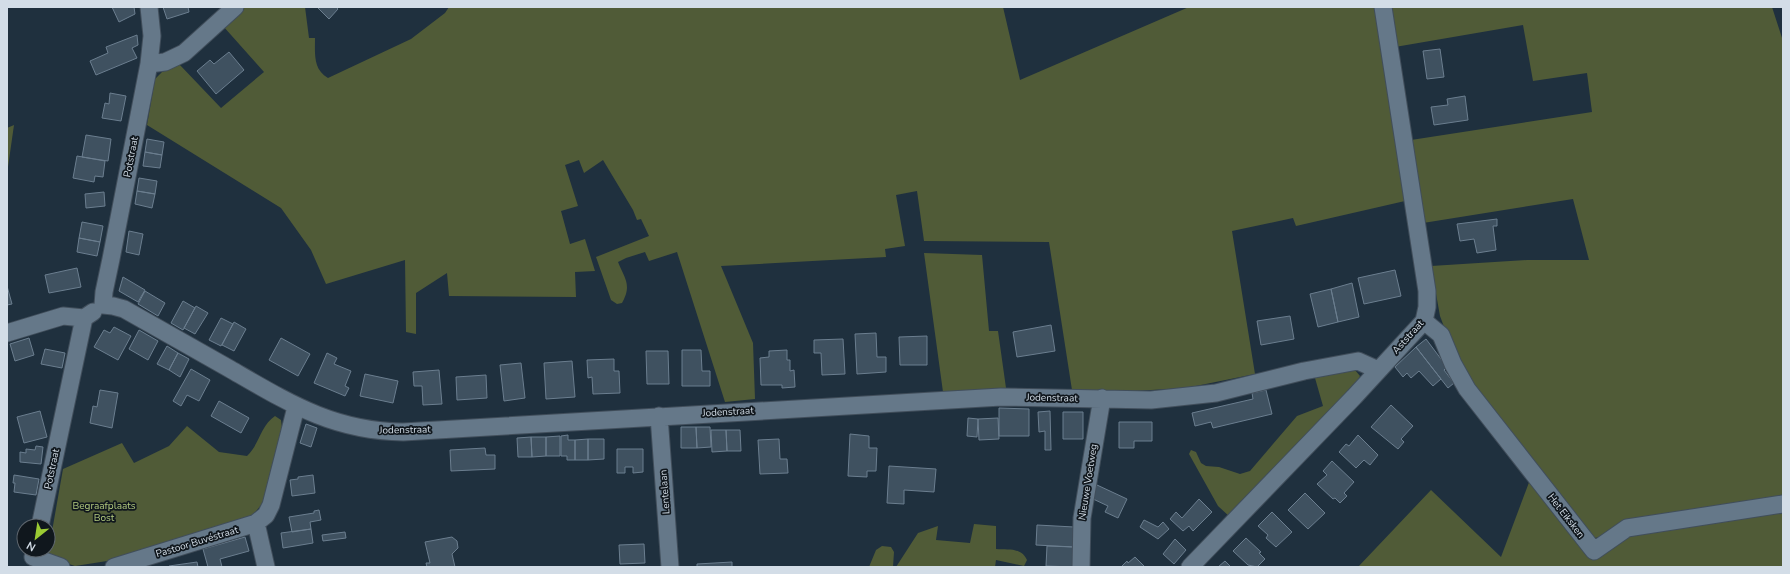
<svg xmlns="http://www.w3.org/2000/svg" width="1790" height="574" viewBox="0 0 1790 574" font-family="'Nunito Sans',sans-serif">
<rect width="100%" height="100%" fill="#1f303e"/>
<!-- green -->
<path fill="#505b37" d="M245 7H305L309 38H315C315 54 313 69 328 78L411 39 445 13 449 7H1003L1020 80 1189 7H1375L1405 201 1296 226 1293 218 1232 231 1255 374 1186 388 1134 391 1072 390 1049 242 924 241 917 191 896 195 905 246 885 249 886 257 721 266 753 343 755 399 725 402 677 252 649 261 645 252 626 258 618 262C625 279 632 285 622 303L617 304 611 300 596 257 649 236 641 219 637 220 633 210 603 160 584 173 579 160 565 165 578 206 561 211 570 244 585 239 595 271 575 272 576 297 449 296 447 273 416 293V334L406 332 405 260 326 284 311 250 281 208 147 125 155 79 162 72 179 64 221 108 264 72 223 26Z
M1390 7H1772L1783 41V500L1603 537 1594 538 1473 388 1452 348 1440 316 1431 266 1527 260H1589L1573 199 1423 223 1411 140 1592 112 1587 73 1533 81 1523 25 1395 47Z
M14 125 7 174V128Z
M924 253 982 255 989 331H998L1006 388 943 392Z
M1355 370 1360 376 1356 384 1230 517 1218 506 1189 454 1191 450 1196 452 1201 463 1206 466 1219 467 1240 474 1250 471 1297 416 1323 406 1315 378Z
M275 416 281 420 282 428 267 498 251 517 120 559 75 566 51 558 48 554 63 469 122 443 134 463 169 446 187 426 219 452 247 456C259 445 261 425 275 416Z
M1531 477 1592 557 1627 535 1783 509V567H1358L1431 490 1501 557Z
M974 524 996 526V549C1008 550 1021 547 1027 560L1024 566 996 560 995 567H896L918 533 938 526 936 540 970 543Z
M882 546 891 547 894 552 893 567H869L876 550Z"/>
<!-- building -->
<path fill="#3f5160" stroke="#6b7e8f" d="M112 7H134L135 14 119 22Z
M163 7H188L189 12 167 19Z
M317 7H336L338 9 329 19Z
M137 35 138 45 132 48 137 58 96 75 90 61 108 53 106 47Z
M1440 49 1444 77 1427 79 1423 51Z
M229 52 244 70 216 94 197 71 210 60 214 64Z
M110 93 126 96 121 121 102 118 105 103 109 104Z
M1465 96 1468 120 1434 125 1431 107 1448 105 1447 99Z
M86 135 111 139 108 161 82 157Z
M147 139 164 142 162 155 145 152Z
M145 152 162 155 160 168 143 166Z
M77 156 105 161 103 177 95 176 94 182 73 178Z
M139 178 157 181 155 194 137 191Z
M137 191 155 194 152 208 135 204Z
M104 192 105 206 86 208 85 194Z
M1497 219V226H1493L1496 250 1477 253 1474 239 1460 241 1457 224Z
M82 222 103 226 100 242 79 238Z
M129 231 143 234 139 255 126 252Z
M79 238 100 242 97 256 77 252Z
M77 268 81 287 49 293 45 275Z
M1395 270 1401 296 1364 304 1358 278Z
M123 277 145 290 138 302 119 291Z
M1352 283 1359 317 1338 322 1331 289Z
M7 286 12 304 7 305Z
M1331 289 1338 322 1318 327 1310 294Z
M145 291 165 303 158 316 138 304Z
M183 301 195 308 183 330 171 323Z
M196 306 208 313 195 334 184 328Z
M1290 316 1294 339 1261 345 1257 321Z
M221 318 233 324 221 346 209 340Z
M234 322 246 329 234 351 222 345Z
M1051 325 1055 351 1017 357 1013 332Z
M114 327 131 336 118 360 94 347 104 330 110 333Z
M139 330 158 341 148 360 129 349Z
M876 333 877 357H886V372L857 374 855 334Z
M927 336V365H900L899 337Z
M29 338 34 355 15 361 10 344Z
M281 338 310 354 298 376 269 360Z
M843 339 845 374 822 375 821 353H814V340Z
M1426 339 1447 367 1444 370 1454 383 1448 388 1416 347Z
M167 346 178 353 169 370 157 364Z
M1416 347 1441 379 1433 386 1419 371 1411 378 1407 373 1403 377 1395 367Z
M45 349 65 353 62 368 41 364Z
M682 350H701L702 371H710V386H682Z
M787 350V360H790V371L794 370 795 387 782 388V385H761L760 358 769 357V351Z
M646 351H668L669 384H647Z
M178 353 189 359 180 377 169 370Z
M327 353 337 358 334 364 351 371 345 386 349 388 345 396 314 383Z
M614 359V371H619L620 393 593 394 592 377 588 378 587 360Z
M572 361 575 397 546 399 544 363Z
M521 363 525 398 504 401 500 365Z
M191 369 210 380 199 401 187 395 181 406 173 401Z
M439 370 442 404 423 405 422 386H414L413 372Z
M365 374 398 381 393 403 360 396Z
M486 375 487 398 457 400 456 377Z
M100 390 118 393 112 428 90 423 93 406 97 407Z
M1266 390 1272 414 1213 428 1211 422 1195 426 1192 413 1253 399 1252 393Z
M219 401 249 418 241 433 211 416Z
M1391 405 1413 426 1401 439 1404 442 1398 449 1371 427Z
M999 408 1029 409V436H999Z
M40 411 47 437 24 443 17 417Z
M1050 411 1051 450H1045V431L1039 432 1038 412Z
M1063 412H1083V439H1063Z
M968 418 978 419 977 437 967 436Z
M998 418 999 439 979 440 978 419Z
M1119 422H1152V441H1134V448H1119Z
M306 424 317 428 311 447 300 443Z
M681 427H696L697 448H681Z
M696 427H710L711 447 697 448Z
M711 430H726L727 451 712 452Z
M726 430H740L741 451H727Z
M850 434 869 436V448H877L876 471H867V477L848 476Z
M568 435V440H575V460H567V456H561V436Z
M1358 435 1378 455 1370 465 1364 460 1356 468 1339 452 1346 444 1349 446Z
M560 436V456H546V437Z
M531 437 532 457H518L517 438Z
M531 437H546V456L532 457Z
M588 439V460H575V440Z
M588 439H604V459L588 460Z
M779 439 780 459H787L788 473 760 474 758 440Z
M36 446 43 447 41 464 20 462V452L26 453V449L35 450Z
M485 448 486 455H495V469L451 471 450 450Z
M617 449H643V472L633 473V467H625V473H617Z
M1332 461 1354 482 1344 493 1347 496 1340 503 1335 498 1333 499 1317 484 1327 475 1323 471Z
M889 466 936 469 934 492 904 490V504L887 503Z
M14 475 39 479 36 495 14 492 15 483H13Z
M313 475 315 493 292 496 290 480 298 479V477Z
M1097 485 1127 499 1118 518 1105 512 1108 506 1091 498Z
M1305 493 1325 513 1308 529 1288 510Z
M1199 499 1212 512 1193 531 1189 526 1183 531 1170 519 1176 512 1182 518Z
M319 510 321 520 310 522 311 529 292 532 289 517 314 513V511Z
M1272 512 1292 532 1276 547 1266 538 1268 535 1258 526Z
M1144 520 1158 527 1163 522 1169 529 1158 539 1140 527Z
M1037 525 1074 527V547L1036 545Z
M311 529 313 543 283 548 281 533Z
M345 532 346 538 323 541 322 535Z
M245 537 249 551 220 559 222 567H208L203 549Z
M452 537 457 541 458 548 452 554 455 567H427L426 563H430L425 542Z
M1246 538 1261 552 1259 553 1265 559 1257 567 1248 565 1233 551Z
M1175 539 1186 550 1174 564 1163 554Z
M644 544 645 563 620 564 619 545Z
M1047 546 1074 547V567L1046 566Z
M1135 557 1145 567H1121L1127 561 1128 563Z
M1225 561 1231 567H1218Z
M197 562 198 567H169V566Z
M732 562V567H697V564Z"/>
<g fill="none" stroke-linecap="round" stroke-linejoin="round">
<defs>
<path id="minor" d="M149 64 165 62 184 53 235 7
M103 305 113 306 124 309C160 329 195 349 230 369 289 403 333 431 403 432L1001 397 1151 400 1216 393 1304 371 1358 361 1378 370
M103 305 104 292 111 259 149 64 152 36 149 7
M1424 321 1441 335 1453 364 1467 389 1594 551 1627 528 1783 504
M7 333 63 316 84 318 93 312
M659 416 670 567
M256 523 266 567
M40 526 84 318
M33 557 61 567
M114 567 256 523 266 515 271 505 296 407
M1081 567 1082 518 1102 398
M1190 567 1354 397 1424 321 1427 307V291L1383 7"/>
</defs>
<!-- minor casing -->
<use href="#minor" stroke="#414e5b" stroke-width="19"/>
<!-- minor -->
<use href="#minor" stroke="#657889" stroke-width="17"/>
</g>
<g text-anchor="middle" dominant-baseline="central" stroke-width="3.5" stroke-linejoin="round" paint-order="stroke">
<!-- street labels -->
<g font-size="10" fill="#d3dde7" stroke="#10171d">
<text transform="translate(131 157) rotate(-79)">Potstraat</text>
<text transform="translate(1408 337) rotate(-48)">Aststraat</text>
<text transform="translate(1052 398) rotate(1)">Jodenstraat</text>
<text transform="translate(728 412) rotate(-3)">Jodenstraat</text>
<text transform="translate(405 430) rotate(-1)">Jodenstraat</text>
<text transform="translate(52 469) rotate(-78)">Potstraat</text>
<text transform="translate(1088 482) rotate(-81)">Nieuwe Voetweg</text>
<text transform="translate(665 492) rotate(-94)">Lentelaan</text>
<text transform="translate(1566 516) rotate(52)">Het Eiksken</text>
<text transform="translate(197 542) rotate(-17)">Pastoor Buvéstraat</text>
</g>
<!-- park labels -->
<g font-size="10" fill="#b3ca7e" stroke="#10171d">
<text x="104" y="506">Begraafplaats<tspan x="104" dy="12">Bost</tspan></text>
</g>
</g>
<!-- border -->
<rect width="1790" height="574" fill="none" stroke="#d3dde7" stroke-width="16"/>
<!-- north arrow -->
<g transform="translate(36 538) rotate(210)"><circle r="19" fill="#10171d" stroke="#5e666e"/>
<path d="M0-3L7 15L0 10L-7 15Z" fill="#9bcb33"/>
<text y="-6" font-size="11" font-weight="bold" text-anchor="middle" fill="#d3dde7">N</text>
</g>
</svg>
